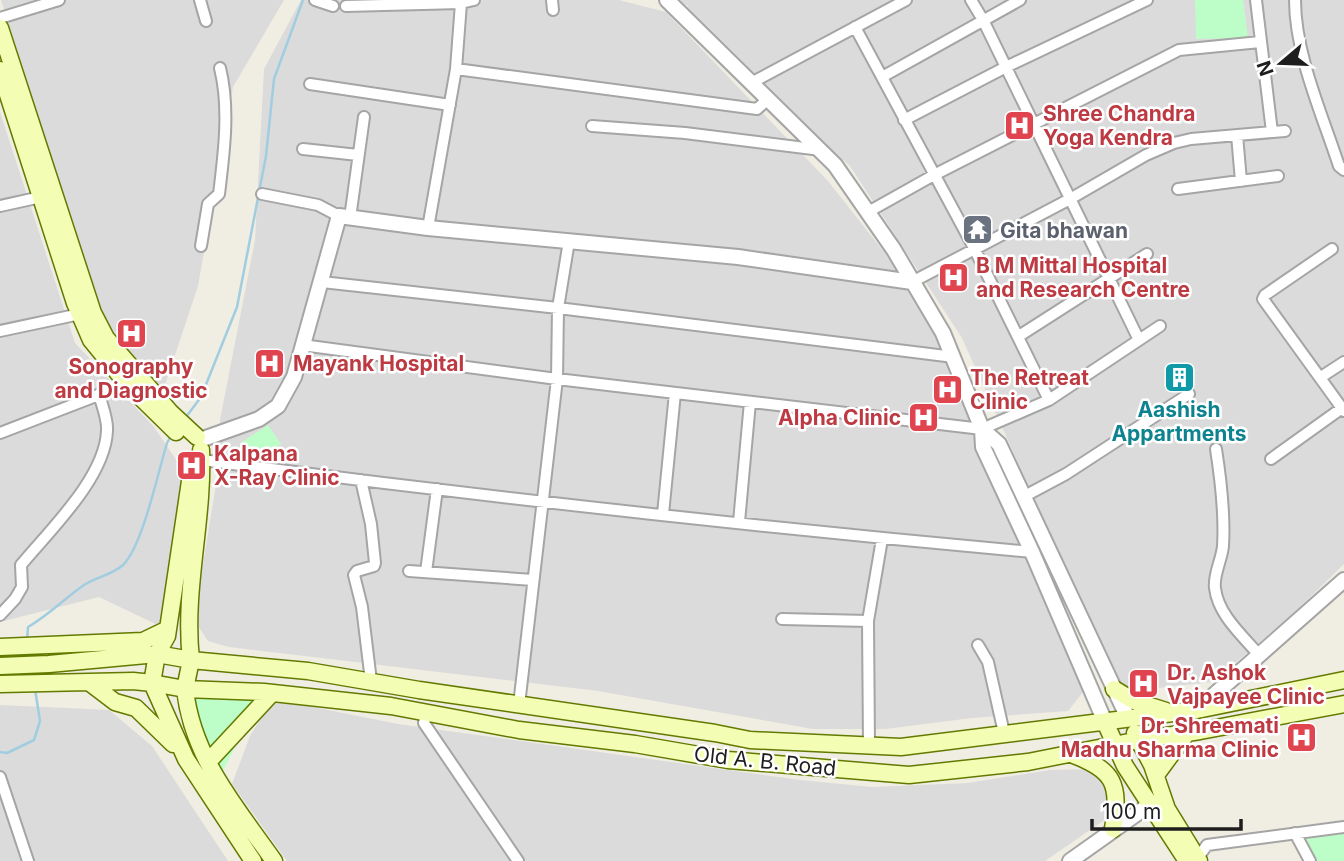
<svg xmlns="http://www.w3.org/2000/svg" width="1344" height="861" viewBox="0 0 1344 861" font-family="Inter,sans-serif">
<rect width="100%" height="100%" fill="#f0ede3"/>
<!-- residential -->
<path fill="#dcdbdb" d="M1 0H284L233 87 198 286 161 397 102 315Z
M301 0H619L666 12 828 181 914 290 943 344 1013 501 1083 692 1068 711 972 718 885 729H813L598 691 229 647 208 641 194 620 218 472 220 420 255 240 264 69Z
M666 0H1344V564L1294 613 1213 682 1121 692 962 338 850 166 673 11 689 6Z
M0 112 75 343 154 427 187 476 164 628 99 597 0 622Z
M273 699 398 724 800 780 872 787 968 783 1050 770 1094 769 1114 778 1116 812 1045 861H287L232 784 250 736Z
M0 705 109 710 152 746 228 861H0Z"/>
<!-- park -->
<path fill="#bdfdc8" d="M1195 0H1243L1248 38 1196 39Z
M268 425 281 444 255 462 242 442Z
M185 689 264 692 218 780Z
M1344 830V861H1312L1301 838Z"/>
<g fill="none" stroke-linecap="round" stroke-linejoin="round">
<!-- stream -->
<path stroke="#a1cde0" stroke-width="2.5" d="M186 417 201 397 237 307 266 156 274 79 303 0
M27 641 28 627C50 614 65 598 84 585 96 577 112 575 123 565 143 545 158 472 167 443L171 436
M0 752 7 753 34 740 40 721 35 689"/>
<defs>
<path id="minor" d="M200 0 206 21
M315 0 333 6
M552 0 553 10
M971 0 983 20 1139 340
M1256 0 1272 132
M1295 0C1295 54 1322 114 1339 166L1344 170
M346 6 461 3 474 0
M0 18 59 0
M855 27 974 248 1049 400
M456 69 757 109 769 98
M882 77 1020 0
M753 82 906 0
M310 84 450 105
M904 120 1006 67 1147 0
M592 126 685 133 821 150
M1237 135 1241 181
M303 149 358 155
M1178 189 1278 176
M262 194 318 205 339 216
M0 206 41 197
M868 212 934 175 1179 50 1260 42
M350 218 364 117
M428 228 456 69 461 3
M201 246 208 204 219 194C224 153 230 108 220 68
M1332 249 1265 295 1263 299 1344 411
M322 282 558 308 954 357
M912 282 1070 199 1146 155 1174 143 1191 139 1285 131
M0 331 80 314
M1019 336 1147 254
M302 345 557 379 982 429 1049 400 1160 326
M1321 377 1344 362
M0 433 127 384
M1216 449C1221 481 1225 513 1223 546 1222 559 1213 575 1215 588 1218 615 1243 636 1259 655
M1271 459 1342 408
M202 460C478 496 755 527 1032 552
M361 480 371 524 375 563 374 566 357 571 354 575 362 607 371 681
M1023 497 1066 474 1189 394
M663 514 675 393
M739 522 750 402
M409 571 533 580
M426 572 437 489
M0 615 15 599 22 587 21 565C49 531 105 478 107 431 108 419 102 406 99 394
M782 619 868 621
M978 645 988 662 1004 733
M519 705 557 379 558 308 569 241
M426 713 424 723 518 861
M869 746 868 621 882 539
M0 777 28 861
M1295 833 1310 861
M1194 857 1197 859 1207 845 1344 827"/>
<path id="tertiary" d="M667 0 835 165 894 250 943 333 982 429 983 447 1032 552 1105 722
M982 429 999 444 1128 718
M203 439 259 419 278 406 294 377 339 216 428 228 738 257 912 282
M1197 710 1344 580
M1070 861 1149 805 1159 807"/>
<path id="secondary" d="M0 28 93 313 106 338 170 412 197 437
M0 70 75 303 91 340 127 384 176 432
M201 450C204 520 183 590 191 660L308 671 419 690 715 733 750 740 901 747 1197 710 1344 680
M0 647 143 641 168 629
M0 666 49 664 157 654 191 660 185 689 152 683 157 654 167 636 193 461
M90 683 115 702 136 708 173 744
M0 684 133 681 152 683 186 759 253 861
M1114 689 1134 701 1166 711
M1105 722 1125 766 1187 861
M1135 733 1152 765 1167 809 1199 861
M1071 754C1115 770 1120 784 1113 829
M208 762 272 693
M1156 775 1187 733
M274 861C236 807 192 757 185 689L264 692 391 706 519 730 635 744 728 760 909 775 1028 762 1139 740 1200 731 1344 704"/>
</defs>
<!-- minor casing -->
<use href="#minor" stroke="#a5a5a5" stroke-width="14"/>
<!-- tertiary casing -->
<use href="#tertiary" stroke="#a5a5a5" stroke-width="18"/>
<!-- secondary casing -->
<use href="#secondary" stroke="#637a00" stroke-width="19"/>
<!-- minor -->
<use href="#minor" stroke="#fff" stroke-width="10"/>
<!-- tertiary -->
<use href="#tertiary" stroke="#fff" stroke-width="14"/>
<!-- secondary -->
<use href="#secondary" stroke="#f4fdb4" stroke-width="16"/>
</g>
<!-- icons -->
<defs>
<symbol id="hospital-square" viewBox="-11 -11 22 22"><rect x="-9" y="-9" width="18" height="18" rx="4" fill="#e0444e" stroke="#fff"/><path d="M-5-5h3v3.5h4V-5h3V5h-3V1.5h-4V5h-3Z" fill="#fff"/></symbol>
<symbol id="temple-square" viewBox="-11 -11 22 22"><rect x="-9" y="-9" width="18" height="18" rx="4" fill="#6b7280" stroke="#fff"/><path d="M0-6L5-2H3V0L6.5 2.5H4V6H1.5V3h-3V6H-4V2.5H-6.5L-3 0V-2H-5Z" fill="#fff"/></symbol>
<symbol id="building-square" viewBox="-11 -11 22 22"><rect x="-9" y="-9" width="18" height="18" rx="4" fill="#0f9aa8" stroke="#fff"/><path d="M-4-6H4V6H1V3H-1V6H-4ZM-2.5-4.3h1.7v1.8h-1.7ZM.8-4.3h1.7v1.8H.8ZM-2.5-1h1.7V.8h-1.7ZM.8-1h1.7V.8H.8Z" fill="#fff"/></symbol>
</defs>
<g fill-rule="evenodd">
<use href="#hospital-square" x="1002" y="108" width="35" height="35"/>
<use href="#temple-square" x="960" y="212" width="35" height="35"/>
<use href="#hospital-square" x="936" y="260" width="35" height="35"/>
<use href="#hospital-square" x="114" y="316" width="35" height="35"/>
<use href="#hospital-square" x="252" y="346" width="35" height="35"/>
<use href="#building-square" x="1162" y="360" width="35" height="35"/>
<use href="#hospital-square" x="930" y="372" width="35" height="35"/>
<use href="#hospital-square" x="906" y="400" width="35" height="35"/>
<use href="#hospital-square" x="174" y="448" width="35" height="35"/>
<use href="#hospital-square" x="1126" y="666" width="35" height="35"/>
<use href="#hospital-square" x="1284" y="720" width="35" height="35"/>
</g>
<g text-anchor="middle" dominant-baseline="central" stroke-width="5" stroke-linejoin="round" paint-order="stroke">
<!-- health labels -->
<g font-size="21" font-weight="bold" fill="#be3a42" stroke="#fff" text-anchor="start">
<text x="1043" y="113">Shree Chandra<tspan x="1043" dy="24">Yoga Kendra</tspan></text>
<text x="976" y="265">B M Mittal Hospital<tspan x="976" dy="24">and Research Centre</tspan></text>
<text x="293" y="363">Mayank Hospital</text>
<text x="131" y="366" text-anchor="middle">Sonography<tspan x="131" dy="24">and Diagnostic</tspan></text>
<text x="970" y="377">The Retreat<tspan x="970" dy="24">Clinic</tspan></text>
<text x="901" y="417" text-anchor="end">Alpha Clinic</text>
<text x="214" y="453">Kalpana<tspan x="214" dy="24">X-Ray Clinic</tspan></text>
<text x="1167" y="672">Dr. Ashok<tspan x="1167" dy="24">Vajpayee Clinic</tspan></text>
<text x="1279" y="725" text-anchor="end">Dr. Shreemati<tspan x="1279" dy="24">Madhu Sharma Clinic</tspan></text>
</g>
<!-- worship labels -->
<g font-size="21" font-weight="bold" fill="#5b616d" stroke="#fff" text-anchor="start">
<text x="1000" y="230">Gita bhawan</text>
</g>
<!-- culture labels -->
<g font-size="21" font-weight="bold" fill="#0d838f" stroke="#fff">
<text x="1179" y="409">Aashish<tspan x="1179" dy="24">Appartments</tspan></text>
</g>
<!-- street labels -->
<g font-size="21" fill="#1e1e1e" stroke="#fff">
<text transform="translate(765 761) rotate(6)">Old A. B. Road</text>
</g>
</g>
<!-- north arrow -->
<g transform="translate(1281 63) rotate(251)" stroke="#ffffff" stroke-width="5" paint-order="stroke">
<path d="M0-5L12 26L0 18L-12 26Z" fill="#1e1e1e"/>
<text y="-10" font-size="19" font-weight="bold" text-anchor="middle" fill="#1e1e1e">N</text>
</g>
<!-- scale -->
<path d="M1092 819v10h149v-10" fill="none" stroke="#1e1e1e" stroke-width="3.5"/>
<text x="1102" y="819" font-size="21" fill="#1e1e1e" stroke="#ffffff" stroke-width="5" paint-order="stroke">100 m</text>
</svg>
